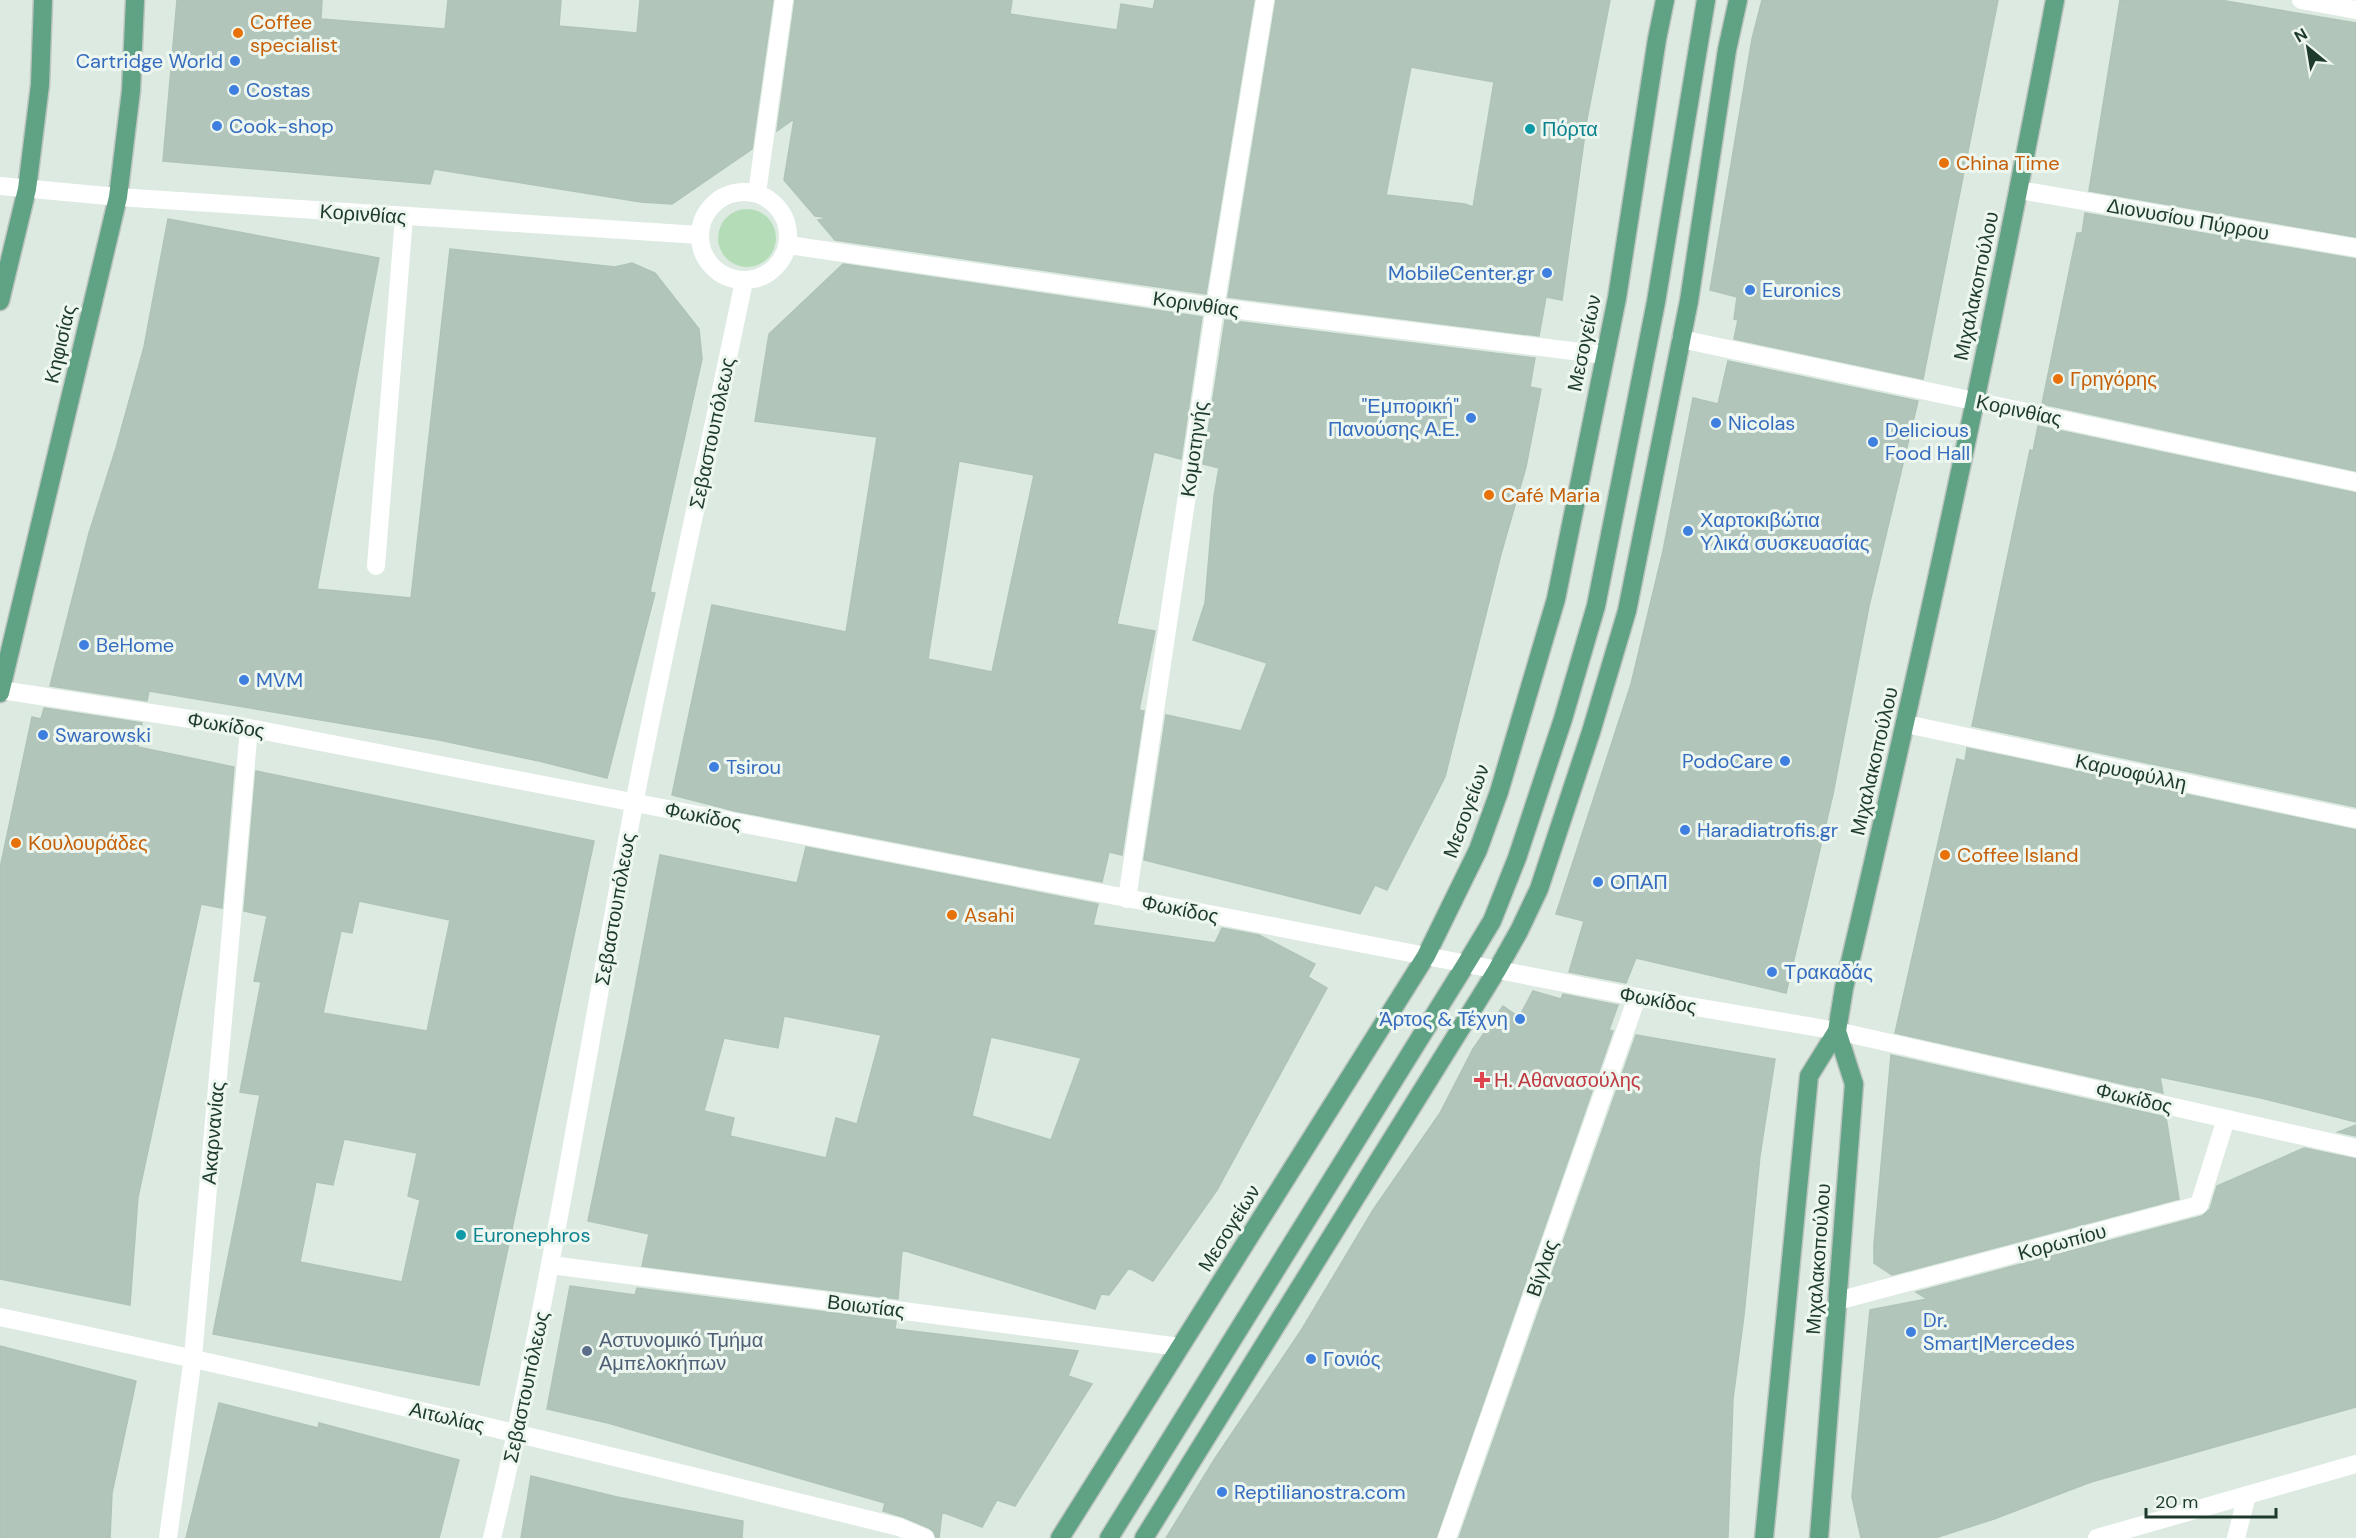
<svg xmlns="http://www.w3.org/2000/svg" width="2356" height="1538" viewBox="0 0 2356 1538" font-family="'DM Sans',sans-serif">
<rect width="100%" height="100%" fill="#ddeae2"/>
<!-- green -->
<path fill="#b4ddb7" d="M718 238a29 29 0 1 1 58 0a29 29 0 1 1-58 0Z"/>
<!-- building -->
<path fill="#b2c5ba" stroke="#afc4b7" stroke-width="1.5" fill-rule="evenodd" d="M177 0H322L321 19 445 29 448 0H561L559 26 637 33 640 0H773L752 149 672 204 641 202 434 169 430 184 163 161Z
M795 0H1012L1010 14 1117 30 1121 4 1153 9 1155 0H1254L1206 294 835 240 818 220 829 218 815 216 784 180 794 119 777 131Z
M1276 0H1610L1587 119 1562 300 1546 297 1539 336 1228 297ZM1411 67 1494 82 1473 207 1465 204 1386 195Z
M1762 0H1998L1923 379 1734 339 1738 320 1734 319 1737 297 1710 290 1752 39Z
M2120 0H2220L2356 23V237L2089 191Z
M2085 213 2356 259V471L2042 404 2077 233H2082Z
M168 219 379 258 317 589 411 598 450 249 615 267 632 263 655 273 699 329 702 359 650 592 655 593 607 778 539 761 439 740 149 691 147 701 50 686 89 533 116 448 144 347Z
M843 264 1202 317 1181 459 1154 452 1117 624 1155 631 1139 710 1144 711 1122 855 1109 852 1102 882 735 811 672 795 712 605 846 632 877 437 755 421 769 334ZM959 461 1034 475 992 672 928 659Z
M1225 320 1535 358 1530 387 1541 389 1526 467 1501 554 1445 777 1387 890 1375 885 1360 914 1144 860 1166 715 1241 731 1267 663 1193 640 1205 603 1214 496 1219 468 1203 464Z
M1728 361 1918 401 1869 606 1833 794 1786 993 1636 958 1626 983 1569 972 1584 921 1556 914 1631 684 1663 551 1693 398 1718 404Z
M2038 426 2356 493V807L1972 726 2030 450 2033 451Z
M44 708 142 723 138 747 234 767 222 908 201 904 138 1197 130 1305 0 1279V868L32 717 41 719Z
M1967 748 2356 830V1122L2261 1098 2160 1077 2163 1093 1895 1033 1957 759 1965 761Z
M256 771 594 841 479 1385 213 1334 260 1095 240 1092 261 982 254 981 267 916 244 911ZM359 901 450 920 427 1031 323 1013 341 931 352 933ZM344 1139 417 1153 408 1196 420 1200 402 1282 300 1262 316 1182 333 1185Z
M806 847 1098 904 1093 925 1215 943 1222 928 1259 935 1315 964 1308 977 1327 988 1217 1190 1153 1281 1129 1268 1109 1295 1101 1294 1095 1309 902 1250 898 1299 642 1266 649 1234 588 1221 627 1031 660 855 797 883ZM784 1016 881 1035 857 1124 836 1118 826 1158 730 1136 734 1118 704 1111 724 1038 778 1048ZM991 1037 1081 1058 1051 1140 972 1116Z
M1533 991 1561 999 1563 994 1618 1005 1609 1030 1613 1031 1436 1538H1166L1214 1460 1302 1329 1373 1210 1440 1113 1473 1049 1503 1006 1519 1017Z
M1636 1035 1775 1059 1760 1156 1744 1315 1733 1399 1728 1538H1459Z
M1891 1055 2166 1117 2179 1199 1892 1275 1874 1263V1244Z
M2356 1125V1136L2338 1132Z
M2304 1148 2356 1159V1407L2091 1482 1994 1519 1935 1538H1861L1852 1497 1870 1310 1927 1299 1916 1292 2202 1216 2210 1209 2217 1186Z
M570 1286 635 1295 637 1288 896 1321 895 1329 1078 1351 1068 1376 1092 1384 1015 1506 997 1500 982 1527 942 1512 939 1538H936L934 1532 929 1528 903 1517 883 1511 885 1503 608 1423 547 1409Z
M0 1346 136 1381 112 1493 110 1538H0Z
M219 1403 318 1428 319 1423 459 1460 439 1538H186Z
M531 1476 617 1497 743 1521 742 1538H521Z"/>
<g fill="none" stroke-linecap="round" stroke-linejoin="round">
<defs>
<path id="primary" d="M0 301 27 189 40 85 43 0
M0 693 118 197 131 91 135 0
M1060 1538 1426 956 1478 850 1499 792 1556 599 1617 298 1657 39 1665 0
M1109 1538 1466 964 1492 921 1517 858 1563 719 1596 606 1656 302 1706 0
M1144 1538 1497 970 1519 931 1539 889 1591 732 1627 611 1689 301 1727 50 1738 0
M1764 1538 1809 1076 1837 1031
M1819 1538 1854 1084 1837 1031 1844 988C1921 660 1993 331 2055 0"/>
</defs>
<!-- primary casing -->
<use href="#primary" stroke="#bcc4c0" stroke-width="21"/>
<!-- pedestrian -->
<path stroke="#fff" stroke-width="18" d="M376 566 404 217
M1837 1301 2199 1205 2226 1119
M168 1538 193 1357
M1447 1538 1637 997"/>
<!-- minor -->
<path stroke="#fff" stroke-width="18" d="M2301 0 2356 10
M0 186 118 197 699 235
M2019 190 2356 248
M700 236a44 44 0 1 1 88 0a44 44 0 1 1-88 0Z
M757 193 784 0
M788 245 1215 307 1605 355
M1681 339 2356 482
M1 690 249 728 1426 956
M1906 724 2356 819
M1127 899 1215 307 1265 0
M551 1265 1180 1347
M0 1317C301 1380 600 1453 899 1527L925 1538
M193 1357 249 728
M492 1538C550 1296 587 1049 634 804 668 629 708 455 744 281
M2236 1538 2247 1495"/>
<!-- tertiary -->
<path stroke="#fff" stroke-width="18" d="M1426 956 1637 997 1837 1031 2356 1148
M2097 1538 2356 1464"/>
<!-- primary -->
<use href="#primary" stroke="#5fa284" stroke-width="18"/>
</g>
<!-- markers -->
<g fill="#e8710a" stroke="#edf7f0" stroke-width="2">
<circle cx="238" cy="33" r="6"/>
<circle cx="1944" cy="163" r="6"/>
<circle cx="2058" cy="379" r="6"/>
<circle cx="1489" cy="495" r="6"/>
<circle cx="16" cy="843" r="6"/>
<circle cx="1945" cy="855" r="6"/>
<circle cx="952" cy="915" r="6"/>
</g>
<g fill="#3f7fe0" stroke="#edf7f0" stroke-width="2">
<circle cx="235" cy="61" r="6"/>
<circle cx="234" cy="90" r="6"/>
<circle cx="217" cy="126" r="6"/>
<circle cx="1547" cy="273" r="6"/>
<circle cx="1750" cy="290" r="6"/>
<circle cx="1471" cy="418" r="6"/>
<circle cx="1716" cy="423" r="6"/>
<circle cx="1873" cy="442" r="6"/>
<circle cx="1688" cy="531" r="6"/>
<circle cx="84" cy="645" r="6"/>
<circle cx="244" cy="680" r="6"/>
<circle cx="43" cy="735" r="6"/>
<circle cx="1785" cy="761" r="6"/>
<circle cx="714" cy="767" r="6"/>
<circle cx="1685" cy="830" r="6"/>
<circle cx="1598" cy="882" r="6"/>
<circle cx="1772" cy="972" r="6"/>
<circle cx="1520" cy="1019" r="6"/>
<circle cx="1911" cy="1332" r="6"/>
<circle cx="1311" cy="1359" r="6"/>
<circle cx="1222" cy="1492" r="6"/>
</g>
<g fill="#0f9aa8" stroke="#edf7f0" stroke-width="2">
<circle cx="1530" cy="129" r="6"/>
<circle cx="461" cy="1235" r="6"/>
</g>
<path fill="#e0444e" stroke="#edf7f0" stroke-width="2" d="M1479 1071h6v6h6v6h-6v6h-6v-6h-6v-6h6z"/>
<circle fill="#5c6f8a" stroke="#edf7f0" stroke-width="2" cx="587" cy="1351" r="6"/>
<g text-anchor="middle" dominant-baseline="central" stroke-width="6" stroke-linejoin="round" paint-order="stroke">
<!-- food labels -->
<g font-size="20" fill="#c56008" stroke="#edf7f0" text-anchor="start">
<text x="250" y="22">Coffee<tspan x="250" dy="23">specialist</tspan></text>
<text x="1956" y="163">China Time</text>
<text x="2070" y="379">Γρηγόρης</text>
<text x="1501" y="495">Café Maria</text>
<text x="28" y="843">Κουλουράδες</text>
<text x="1957" y="855">Coffee Island</text>
<text x="964" y="915">Asahi</text>
</g>
<!-- shop labels -->
<g font-size="20" fill="#366cbe" stroke="#edf7f0" text-anchor="start">
<text x="223" y="61" text-anchor="end">Cartridge World</text>
<text x="246" y="90">Costas</text>
<text x="229" y="126">Cook-shop</text>
<text x="1535" y="273" text-anchor="end">MobileCenter.gr</text>
<text x="1762" y="290">Euronics</text>
<text x="1459" y="406" text-anchor="end">"Εμπορική"<tspan x="1459" dy="23">Πανούσης Α.Ε.</tspan></text>
<text x="1728" y="423">Nicolas</text>
<text x="1885" y="430">Delicious<tspan x="1885" dy="23">Food Hall</tspan></text>
<text x="1700" y="520">Χαρτοκιβώτια<tspan x="1700" dy="23">Υλικά συσκευασίας</tspan></text>
<text x="96" y="645">BeHome</text>
<text x="256" y="680">MVM</text>
<text x="55" y="735">Swarowski</text>
<text x="1773" y="761" text-anchor="end">PodoCare</text>
<text x="726" y="767">Tsirou</text>
<text x="1697" y="830">Haradiatrofis.gr</text>
<text x="1610" y="882">ΟΠΑΠ</text>
<text x="1784" y="972">Τρακαδάς</text>
<text x="1508" y="1019" text-anchor="end">Άρτος &amp; Τέχνη</text>
<text x="1923" y="1320">Dr.<tspan x="1923" dy="23">Smart|Mercedes</tspan></text>
<text x="1323" y="1359">Γονιός</text>
<text x="1234" y="1492">Reptilianostra.com</text>
</g>
<!-- culture labels -->
<g font-size="20" fill="#0d838f" stroke="#edf7f0" text-anchor="start">
<text x="1542" y="129">Πόρτα</text>
<text x="473" y="1235">Euronephros</text>
</g>
<!-- street labels -->
<g font-size="20" fill="#1e3a2d" stroke="#edf7f0">
<text transform="translate(363 214) rotate(4)">Κορινθίας</text>
<text transform="translate(2188 219) rotate(10)">Διονυσίου Πύρρου</text>
<text transform="translate(1976 286) rotate(-78)">Μιχαλακοπούλου</text>
<text transform="translate(1196 304) rotate(8)">Κορινθίας</text>
<text transform="translate(1584 343) rotate(-78)">Μεσογείων</text>
<text transform="translate(60 344) rotate(-77)">Κηφισίας</text>
<text transform="translate(2019 410) rotate(12)">Κορινθίας</text>
<text transform="translate(712 433) rotate(-78)">Σεβαστουπόλεως</text>
<text transform="translate(1194 449) rotate(-82)">Κομοτηνής</text>
<text transform="translate(226 725) rotate(9)">Φωκίδος</text>
<text transform="translate(1874 761) rotate(-77)">Μιχαλακοπούλου</text>
<text transform="translate(2131 772) rotate(12)">Καρυοφύλλη</text>
<text transform="translate(1466 811) rotate(-70)">Μεσογείων</text>
<text transform="translate(703 816) rotate(11)">Φωκίδος</text>
<text transform="translate(615 909) rotate(-80)">Σεβαστουπόλεως</text>
<text transform="translate(1180 909) rotate(11)">Φωκίδος</text>
<text transform="translate(1658 1000) rotate(10)">Φωκίδος</text>
<text transform="translate(2134 1098) rotate(13)">Φωκίδος</text>
<text transform="translate(213 1133) rotate(-85)">Ακαρνανίας</text>
<text transform="translate(1229 1228) rotate(-58)">Μεσογείων</text>
<text transform="translate(2062 1242) rotate(-15)">Κορωπίου</text>
<text transform="translate(1818 1259) rotate(-86)">Μιχαλακοπούλου</text>
<text transform="translate(1542 1268) rotate(-71)">Βίγλας</text>
<text transform="translate(866 1306) rotate(7)">Βοιωτίας</text>
<text transform="translate(526 1387) rotate(-78)">Σεβαστουπόλεως</text>
<text transform="translate(447 1417) rotate(13)">Αιτωλίας</text>
</g>
<!-- health labels -->
<g font-size="20" fill="#be3a42" stroke="#edf7f0" text-anchor="start">
<text x="1494" y="1080">Η. Αθανασούλης</text>
</g>
<!-- service labels -->
<g font-size="20" fill="#4e5e75" stroke="#edf7f0" text-anchor="start">
<text x="599" y="1340">Αστυνομικό Τμήμα<tspan x="599" dy="23">Αμπελοκήπων</tspan></text>
</g>
</g>
<!-- north arrow -->
<g transform="translate(2308 48) rotate(330)" stroke="#edf7f0" stroke-width="4.5" paint-order="stroke">
<path d="M0-4.5L10 22L0 15L-10 22Z" fill="#1e3a2d"/>
<text y="-9" font-size="16" font-weight="bold" text-anchor="middle" fill="#1e3a2d">N</text>
</g>
<!-- scale -->
<path d="M2146 1508v9h130v-9" fill="none" stroke="#1e3a2d" stroke-width="3"/>
<text x="2155" y="1508" font-size="18" fill="#1e3a2d" stroke="#edf7f0" stroke-width="4.5" paint-order="stroke">20 m</text>
</svg>
